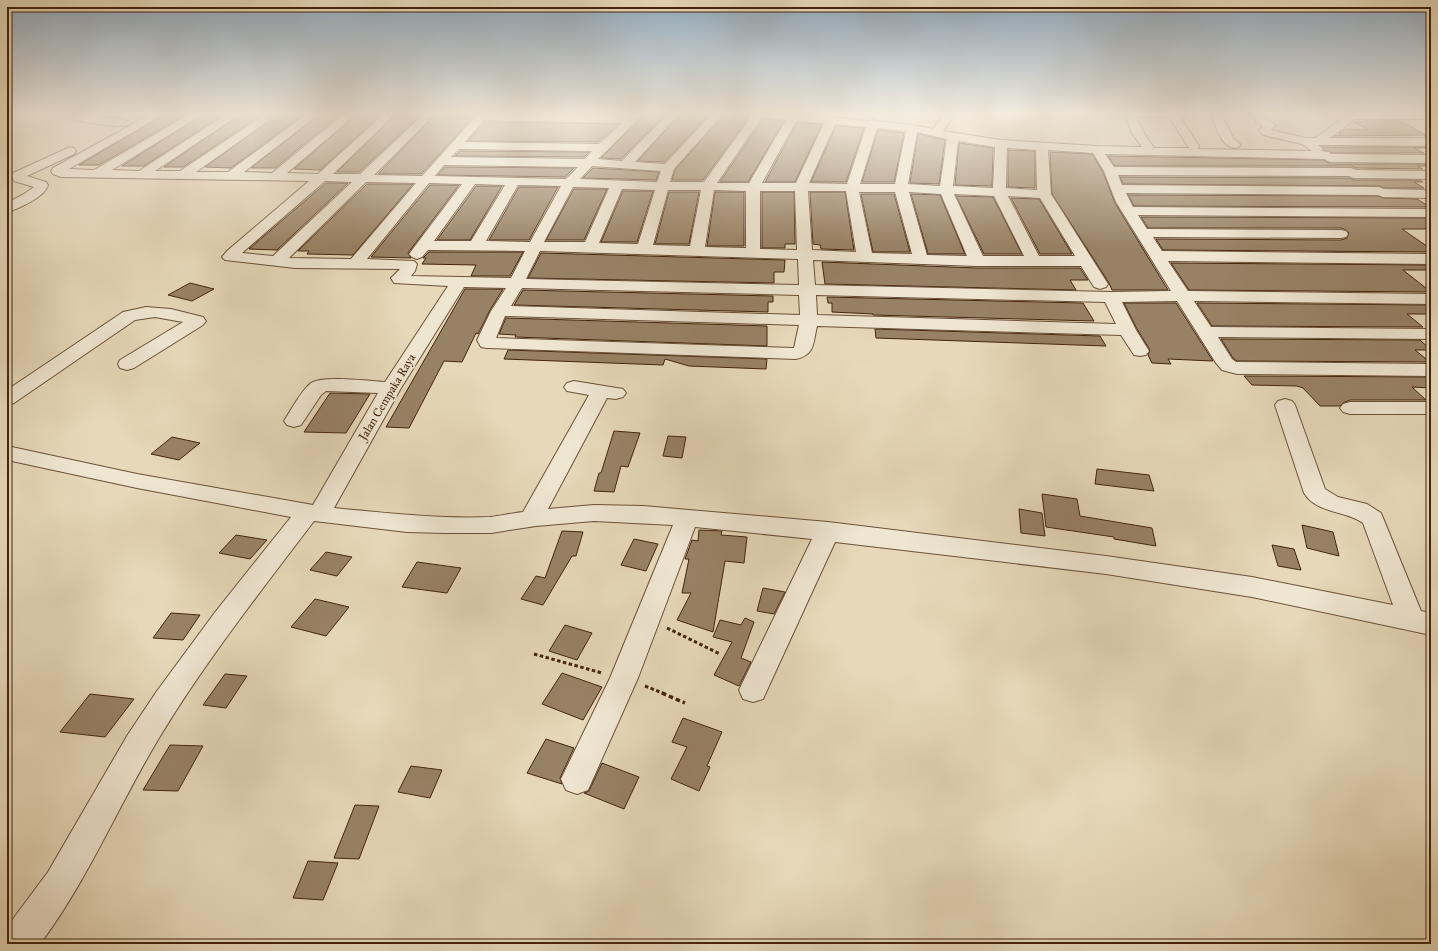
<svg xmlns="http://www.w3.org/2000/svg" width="1438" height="951" viewBox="0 0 1438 951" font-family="'IM FELL Great Primer',serif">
<rect width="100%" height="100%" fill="#e6d8b9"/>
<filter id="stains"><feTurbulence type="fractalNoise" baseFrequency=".005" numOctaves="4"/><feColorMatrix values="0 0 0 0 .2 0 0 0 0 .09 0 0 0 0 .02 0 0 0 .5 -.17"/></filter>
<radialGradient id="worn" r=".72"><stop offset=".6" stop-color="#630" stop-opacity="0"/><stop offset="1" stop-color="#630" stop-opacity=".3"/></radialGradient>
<!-- building -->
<path fill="#988266" stroke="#43240d" d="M165 114H187L99 165H79Z
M204 114H224L144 166H122Z
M241 114H263L183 167H164Z
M279 114H304L231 168 205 167Z
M320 114H341L275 168H251Z
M357 114H382L320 170 294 169Z
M396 114H422L359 172H337Z
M436 114H476L421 174H378Z
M645 114H666L621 159 601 158Z
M680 114H710L664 162 638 161Z
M724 114 750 116 703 180H672L675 170Z
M763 119 784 121 748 182H720Z
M1368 120H1399L1426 135 1334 136 1341 135 1339 133 1344 129 1368 130 1354 122 1369 121Z
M485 122 619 124 598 142 468 141Z
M797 123 822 124 795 182H765Z
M836 126 864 128 846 182H811Z
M878 130 904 133 894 182H862Z
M918 134 945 140 939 184 910 183Z
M959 143 993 148 992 186 955 185Z
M1322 147H1424L1426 148H1414L1424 153H1332L1324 150Z
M1008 150 1035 151V188L1008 187Z
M460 151 589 152 584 157 455 156Z
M1050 152 1092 154 1103 172 1115 203 1168 290H1112L1109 283 1052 194Z
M1108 156 1324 160 1330 164H1425L1427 166H1417L1423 169 1356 168 1351 166H1115Z
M445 167 574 168 565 177 438 175Z
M593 168 659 172 656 180 583 178Z
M1120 177 1349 178 1354 180H1420L1423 182H1414L1424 188H1384L1379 186 1123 184Z
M326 183H348L277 250 249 249Z
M367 184H413L353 255 307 254 309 251H298Z
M430 185H459L408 253 411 258 371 257Z
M476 186H502L470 240H437Z
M519 187H558L529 240H489Z
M574 189H607L584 240H546Z
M623 191H653L637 242H601Z
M669 192H699L689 244H655Z
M715 192H744V246H707Z
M762 192H794L795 244H785V248H762Z
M810 192H845L854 250 821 249 820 245 813 244Z
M861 194H894L910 252H873Z
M911 194 940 195 965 254H928Z
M1128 195 1378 196 1383 198 1417 199 1430 207 1134 206Z
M956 196 993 197 1022 254H984Z
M1011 198 1039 199 1072 254H1040Z
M1141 217 1431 218V229H1402L1431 249V252L1163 250 1156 239 1341 240 1347 238 1349 233 1346 230 1341 228H1148Z
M429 252H523L510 276H471L476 265 422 264 426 258H423Z
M541 253 785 260 784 272H774V283L528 278Z
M822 262 977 268H1080L1088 280H1070L1076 290 825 284Z
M1171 263 1431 265V270H1403L1431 292 1189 290Z
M190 283 214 289 192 301 168 295Z
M465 289H503L490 310 478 334 476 333 462 362 444 361 409 428 386 427Z
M523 290 773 296V302H768V312L514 305Z
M827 297 1083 303 1094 321 873 315V314L832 312V303H828Z
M1124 303H1176L1213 361 1168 359 1171 364 1152 363 1148 355 1150 350 1137 329Z
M1197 303 1431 305V314H1407L1423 327 1212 326Z
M506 318 767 326V346L515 337 516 335 499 334Z
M875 329 1100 336 1106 346 876 338Z
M1221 339 1420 340 1431 350H1415L1430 362 1237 361 1233 358Z
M508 350 767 359 766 369 689 366 665 359 663 365 504 359Z
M1244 376 1431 377V388L1412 387 1426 400H1350L1343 403 1340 406H1320L1303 388 1297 386 1252 385Z
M330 393 370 394 346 433 304 432Z
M614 431 640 433 628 467 621 466 614 492 594 491 599 473H601Z
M668 436 686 437 682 458 663 456Z
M172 437 200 443 179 460 151 454Z
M1097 469 1149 475 1154 491 1095 484Z
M1042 494 1077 499 1080 516 1152 528 1156 546 1114 539V537L1046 527Z
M1019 509 1042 513 1045 536 1021 533Z
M1302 525 1333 532 1339 556 1307 548Z
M699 530 722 531 721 535 747 537 744 563 725 561 713 632 677 620 691 593H682L689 559H685L692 540 698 541Z
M562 531 583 532 576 556H572L543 605 521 599 536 576 545 578Z
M236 535 267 540 250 559 219 553Z
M634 539 658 544 646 571 621 565Z
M1272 545 1294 549 1301 570 1278 566Z
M326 552 352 557 337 576 310 570Z
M417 562 461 568 447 593 402 587Z
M763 588 785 592 774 614 757 611Z
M315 599 349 607 326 636 291 627Z
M171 613 200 615 183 640 153 638Z
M745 618 754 622 741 658 751 662 739 686 714 675 732 642 713 637 720 620 741 625Z
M565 625 592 633 577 660 549 651Z
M562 673 602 687 583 720 542 704Z
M225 674 247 676 226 708 203 705Z
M90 694 134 699 105 737 60 732Z
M683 718 722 732 707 766 710 767 699 791 671 779 687 747 672 742Z
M546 739 574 748 560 778 562 784 527 773Z
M170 745 203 746 178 791 143 790Z
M602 763 639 777 624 809 584 793 589 791Z
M411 766 442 770 430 798 398 792Z
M355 805 379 806 359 859 334 858Z
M308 861 338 863 323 900 293 898Z"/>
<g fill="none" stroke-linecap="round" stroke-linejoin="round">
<defs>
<path id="street" d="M58 114H81L125 120 131 123C124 132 75 119 63 117Z
M151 114H164L69 169 94 170 190 114H203L112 170 139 171 227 114H240L155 171H180L266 114H278L196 172H228L307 114H319L244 172 272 173 344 114H356L287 173 318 174 384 114H395L333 174H360L424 114H435L374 175 422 176 478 114 630 117 633 114H644L598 159 622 161 668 114H679L635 162 665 164 712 114H723L674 169 670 182H704L753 114H797L869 121 873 120 877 121 912 125 933 129 944 114H955L943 131 1001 140 1097 146 1142 147 1132 133 1125 114H1193L1188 117H1180L1199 146 1197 149 1312 151 1302 144 1263 135 1259 130 1263 126 1256 122 1255 117 1257 114H1268L1265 118 1276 125 1271 130 1306 138H1315L1349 114H1431V119H1355L1330 138H1431V146L1318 145 1323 149 1321 151 1329 152 1331 154 1431 155V163L1330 162 1324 159 1105 154 1114 167 1351 168 1356 170 1431 171V179L1354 178 1349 176 1118 175 1122 185 1379 187 1384 189 1431 190V198L1383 197 1378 195 1126 193 1133 207 1431 209V217L1138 215 1147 229 1341 230 1346 231 1348 234 1346 237 1341 238 1153 237 1162 251 1431 254V264L1168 261 1188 291 1431 294V304L1194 301 1211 327 1431 329V339L1218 337 1232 359 1236 362 1431 364V376L1237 374 1222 370 1216 363 1177 301 1122 302 1136 330 1149 351 1146 355 1140 356 1134 355 1121 335 817 326C813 343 815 355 796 359L487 348 481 347 477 340 491 311 506 288 464 287 401 388 334 508C386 513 438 519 490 517 501 516 512 513 523 512L589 395 567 391 564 387 567 383 574 381 623 389 626 393 623 397 616 399 607 398 548 509 594 505 643 506 828 522 1106 556 1252 577 1393 605 1363 523C1345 510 1317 514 1304 493L1275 405 1278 401 1285 399 1292 401 1295 405 1325 489 1338 497 1367 504 1381 513 1421 611 1431 613V635L1252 597 1106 574 835 542 763 699 753 702 743 699 739 690 812 539 695 527 638 678 588 790 577 794 566 790 561 779 610 678 673 525 594 521 536 526 491 533H445L407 532 314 521C260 592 205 662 159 738 118 806 88 880 40 944H7V927L48 872 127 736 157 691 216 611 291 517 137 488 7 460V446L137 474 313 505 378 393 326 391 321 395 301 425 294 427 287 425 284 421C292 409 300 392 311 383 322 375 370 381 385 382L448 286 394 283 391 278 400 269 295 268 225 260 222 257 227 251 309 181 61 177 53 174 51 171 53 168ZM762 117 786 120 749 183H717ZM1136 117H1169L1189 148H1154L1144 133ZM484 120 623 123 599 144 465 142ZM796 121 824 123 796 183H762ZM835 124 866 127 847 184 809 183ZM877 128 906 131 895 184H860ZM917 132 947 139 940 186 908 184ZM958 141 995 147 993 188 953 186ZM1007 148 1036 150 1037 190 1006 188ZM459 149 592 151 585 159 451 157ZM1048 150 1093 153 1104 171 1116 202 1171 291 1111 292 815 285 813 260 977 266H1081L1094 287 1100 289 1106 287 1108 284 1051 194ZM444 165 578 167 566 179 435 176ZM592 166 661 171 657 182 580 179ZM325 181 352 182 273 256 242 253ZM366 182 416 183 351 259 289 258ZM429 183 462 184 409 254 412 257 417 259 422 257 428 250 525 251 511 278 411 276 415 271 417 264 414 261 367 259ZM475 184 505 185 471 241H434ZM518 185 561 186 530 242 486 241ZM573 187 609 188 585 242H544ZM622 189 655 190 638 244 599 243ZM668 190H701L690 246 653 245ZM714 190 746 191V248L705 247ZM760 191H795L797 250 760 249ZM808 191H846L856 252 812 250ZM859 192H895L912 254 872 253ZM909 192 941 194 967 256 927 255ZM954 194 994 196 1024 256H983ZM1008 196 1040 198 1075 256H1039ZM540 251 798 259 799 285 526 279ZM522 288 799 295 800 315 511 306ZM816 295 1105 302 1116 324 817 315ZM505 316 799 325 794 348 496 338Z
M1211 114H1221L1233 138 1241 145 1239 147C1222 152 1216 126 1211 114Z
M70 147 74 148 76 151 74 154 27 176 46 182 48 185C45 197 18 209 7 212V203L24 194 34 187 14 181 12 176 13 173Z
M146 307 171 309 203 317 206 321 203 325 134 368 127 370 120 368 118 364 120 360 183 322 155 317 135 320 14 403 7 405V390L123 312Z
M1350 402H1431V414H1350L1343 412 1340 408 1343 404Z"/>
</defs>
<!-- street casing -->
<use href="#street" stroke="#6c5138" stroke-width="2"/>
<!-- path-far1 -->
<path stroke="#43240d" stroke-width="3" stroke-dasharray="3.5 2.5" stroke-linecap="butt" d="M667 628 720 654
M534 654 602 673
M645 686 665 694"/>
<!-- path -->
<path stroke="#43240d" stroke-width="3.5" stroke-dasharray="4.5 3" stroke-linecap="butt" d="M662 693 685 703"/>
<!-- street -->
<use href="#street" fill="#efe6d2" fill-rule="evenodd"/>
</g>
<!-- sky -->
<linearGradient id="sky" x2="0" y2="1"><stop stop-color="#91aabe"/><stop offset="0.46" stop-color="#f4ede0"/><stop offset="1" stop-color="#f4ede0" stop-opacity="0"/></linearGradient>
<rect width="1438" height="247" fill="url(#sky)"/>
<g text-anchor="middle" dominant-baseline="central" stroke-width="3.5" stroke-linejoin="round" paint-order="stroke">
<!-- street labels -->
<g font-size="12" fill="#43240d" stroke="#efe6d2">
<text transform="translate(387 397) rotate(-59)">Jalan Cempaka Raya</text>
</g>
</g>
<!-- margin -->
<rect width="1438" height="951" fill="none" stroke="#e6d8b9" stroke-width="24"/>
<rect x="8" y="8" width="1422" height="935" fill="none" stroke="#43240d" stroke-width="2"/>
<rect x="12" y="12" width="1414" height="927" fill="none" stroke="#43240d"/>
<rect width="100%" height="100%" filter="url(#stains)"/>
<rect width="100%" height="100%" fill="url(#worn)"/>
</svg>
